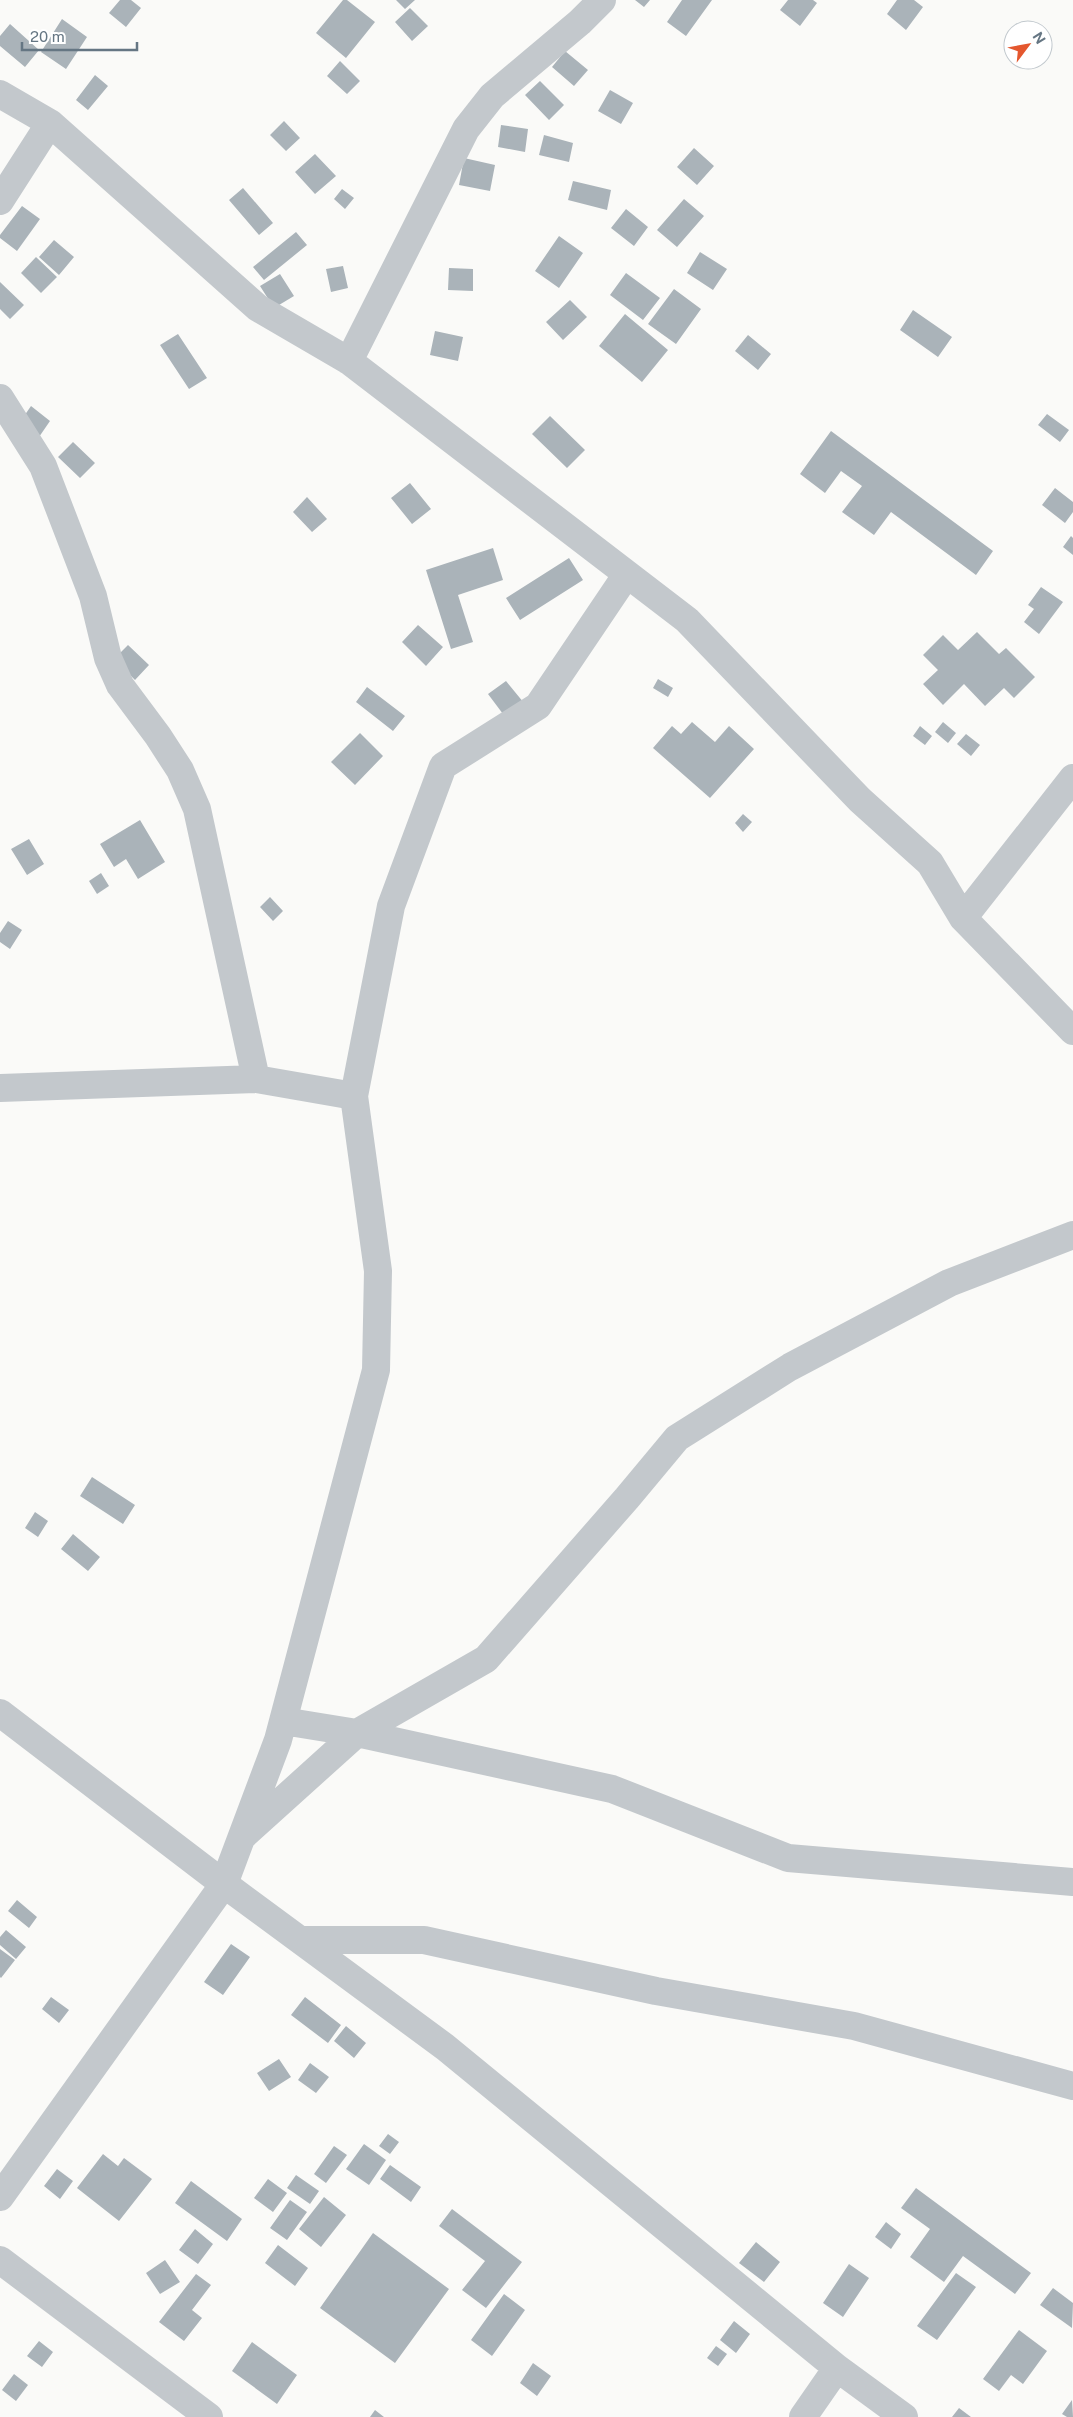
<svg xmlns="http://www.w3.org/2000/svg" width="1073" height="2417" viewBox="0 0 1073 2417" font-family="'Public Sans',sans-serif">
<rect width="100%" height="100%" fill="#fafaf8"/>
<!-- building -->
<path fill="#aab3b9" d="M120 0H131L141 8 126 27 109 13Z
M343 0H347L375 22 346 58 316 33Z
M396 0H415L405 9Z
M635 0H650L644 7Z
M682 0H712L686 36 667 22Z
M788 0H813L817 3 800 26 780 10Z
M897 0H914L923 7 906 30 887 14Z
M410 8 428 26 412 41 395 22Z
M62 19 87 37 66 69 41 52Z
M10 24 39 50 25 67 0 46V36Z
M565 51 588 70 574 86 552 67Z
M340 61 360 81 347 94 327 76Z
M95 75 108 86 88 110 76 100Z
M540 81 564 105 549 120 525 95Z
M610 90 633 103 621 124 598 111Z
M284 121 300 138 286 151 270 135Z
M501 125 528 129 525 152 498 147Z
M544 135 573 143 569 162 539 155Z
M694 148 714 166 697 185 677 167Z
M315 154 336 176 315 194 295 172Z
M464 158 495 165 490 191 459 185Z
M573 181 611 190 607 210 568 200Z
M243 188 273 223 259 235 229 200Z
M342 189 354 198 345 209 334 199Z
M684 199 704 216 677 247 657 230Z
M22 206 40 219 17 251 0 238V235Z
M626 209 648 227 634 246 611 228Z
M296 232 307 245 264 280 253 267Z
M559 236 583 253 559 288 535 271Z
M54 240 74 257 59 275 39 257Z
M700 252 727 269 713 290 687 273Z
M36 257 57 277 41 293 21 273Z
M343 266 348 288 331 292 326 269Z
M449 268 473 269V291L448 290Z
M626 273 660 298 643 320 610 295Z
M280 274 294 296 274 308 260 286Z
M0 282 24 305 10 319 0 309Z
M674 289 701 309 676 344 648 324Z
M570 300 587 317 563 340 546 322Z
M913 310 952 337 938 357 900 330Z
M625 314 668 350 642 382 599 346Z
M435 331 463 337 458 361 430 355Z
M178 334 207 378 189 389 160 345Z
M748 335 771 354 758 370 735 351Z
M31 406 50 421 39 437 20 422Z
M1047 414 1069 430 1060 442 1038 425Z
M550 416 585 450 567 468 532 434Z
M831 431 993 551 976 575 891 512 874 535 842 512 862 486 841 471 825 493 800 474Z
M73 442 95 463 80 478 58 457Z
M410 483 431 509 412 524 391 498Z
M1055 488 1073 502V512L1065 523 1042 505Z
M307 497 327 519 312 532 293 512Z
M1071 536 1073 538V555L1063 547Z
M493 548 503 580 458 595 473 642 451 649 426 570Z
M569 558 583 580 520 620 506 598Z
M1041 587 1063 602 1039 634 1024 622 1034 609 1028 605Z
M418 625 443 647 426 666 402 642Z
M977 632 999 654 1006 648 1035 677 1014 698 1004 688 985 706 964 684 943 705 923 684 938 670 923 655 943 635 958 650Z
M128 645 149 665 135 680 114 659Z
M658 679 673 688 668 697 653 688Z
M506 681 524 703 506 718 488 694Z
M367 687 405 716 393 731 356 702Z
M692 722 715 742 729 726 754 749 710 798 653 748 672 726 681 734Z
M943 722 956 733 948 743 935 732Z
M920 726 932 736 925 745 913 736Z
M360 733 383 756 355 785 331 762Z
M966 734 980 745 971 756 957 744Z
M743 814 752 822 743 832 735 823Z
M140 820 165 862 138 879 126 859 114 867 100 844Z
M29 839 44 864 27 875 11 849Z
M101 873 109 886 97 894 89 881Z
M270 897 283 911 273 921 260 907Z
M8 921 22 930 10 949 0 942V933Z
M92 1477 135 1505 123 1524 80 1496Z
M35 1512 48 1521 38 1537 25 1528Z
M73 1534 100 1557 88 1571 61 1549Z
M17 1900 37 1917 29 1928 8 1911Z
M6 1930 26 1947 16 1959 0 1945V1937Z
M231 1944 250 1957 223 1995 204 1982Z
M0 1949 15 1960 1 1978 0 1977Z
M51 1997 69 2010 59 2023 42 2009Z
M305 1997 341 2025 328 2043 291 2015Z
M346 2026 366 2043 354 2058 334 2041Z
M279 2059 291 2077 269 2091 257 2073Z
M310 2063 329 2077 316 2093 298 2080Z
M388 2134 399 2142 390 2154 379 2146Z
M364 2144 386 2160 369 2185 346 2169Z
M334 2146 347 2155 326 2183 314 2174Z
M103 2154 118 2166 124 2158 152 2179 119 2221 77 2188Z
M390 2165 421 2187 411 2202 380 2179Z
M57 2169 73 2181 60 2199 44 2186Z
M296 2175 319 2191 310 2204 287 2188Z
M268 2179 287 2193 273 2212 254 2198Z
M191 2181 242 2219 227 2241 175 2203Z
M916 2188 1031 2273 1015 2294 963 2256 944 2282 910 2257 930 2229 901 2208Z
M324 2197 346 2215 321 2247 299 2229Z
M290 2200 307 2212 287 2240 270 2228Z
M452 2209 522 2262 486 2308 462 2290 485 2261 439 2226Z
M886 2222 901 2234 891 2249 875 2237Z
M195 2229 213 2244 198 2264 179 2250Z
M373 2233 449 2289 395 2363 320 2308Z
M756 2242 780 2262 764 2282 739 2263Z
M278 2245 308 2268 295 2286 265 2263Z
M165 2260 180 2282 160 2294 146 2273Z
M849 2264 869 2278 843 2317 823 2303Z
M956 2273 976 2287 937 2340 917 2326Z
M196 2274 211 2285 192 2310 202 2318 184 2341 159 2322Z
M1053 2288 1073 2303 1072 2328 1040 2305Z
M504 2294 525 2310 492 2356 471 2340Z
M734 2321 750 2334 736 2353 720 2340Z
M1019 2330 1047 2351 1023 2384 1011 2375 999 2391 983 2379Z
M39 2341 53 2352 42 2367 27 2356Z
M252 2342 297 2375 277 2404 232 2371Z
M716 2346 727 2354 718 2366 707 2358Z
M533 2363 551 2376 537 2396 520 2383Z
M14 2374 28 2385 16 2401 2 2390Z
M1072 2400 1073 2417H1067L1062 2414Z
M959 2408 971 2417H952Z
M375 2410 384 2417H370Z"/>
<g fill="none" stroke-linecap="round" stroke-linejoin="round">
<!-- minor -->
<path stroke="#c3c8cc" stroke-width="28" d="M0 94 50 123 258 308 349 361 687 620 860 800 930 863 963 918 1073 1031
M0 201 50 123
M349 361 466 129 492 96 580 22 602 0
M0 398 43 466 93 596 108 658 120 685 158 736 180 770 197 809 256 1079
M963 918 1073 778
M0 1088 256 1079 354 1096
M0 1713 224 1884 445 2047 837 2368 904 2417
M283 1721 357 1733 612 1789 788 1858 1073 1882
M244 1835 357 1733 486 1659 627 1498 677 1438 790 1367 949 1283 1073 1235
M301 1940H424L656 1991 854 2026 1073 2086
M0 2197 224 1884 278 1740 376 1370 378 1271 354 1096 391 906 443 766 538 706 627 574
M0 2260 209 2417
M803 2417 837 2368"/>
</g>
<!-- north arrow -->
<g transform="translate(1028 45) rotate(58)"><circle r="24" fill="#ffffff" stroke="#c1c8cd"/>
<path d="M0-4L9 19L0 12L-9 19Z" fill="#e4572e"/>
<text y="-8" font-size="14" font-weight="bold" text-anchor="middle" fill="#657683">N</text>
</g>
<!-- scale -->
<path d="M22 42v8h115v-8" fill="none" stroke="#657683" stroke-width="2.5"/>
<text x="30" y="42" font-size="15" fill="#657683" stroke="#ffffff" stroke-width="4" paint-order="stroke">20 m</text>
</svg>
